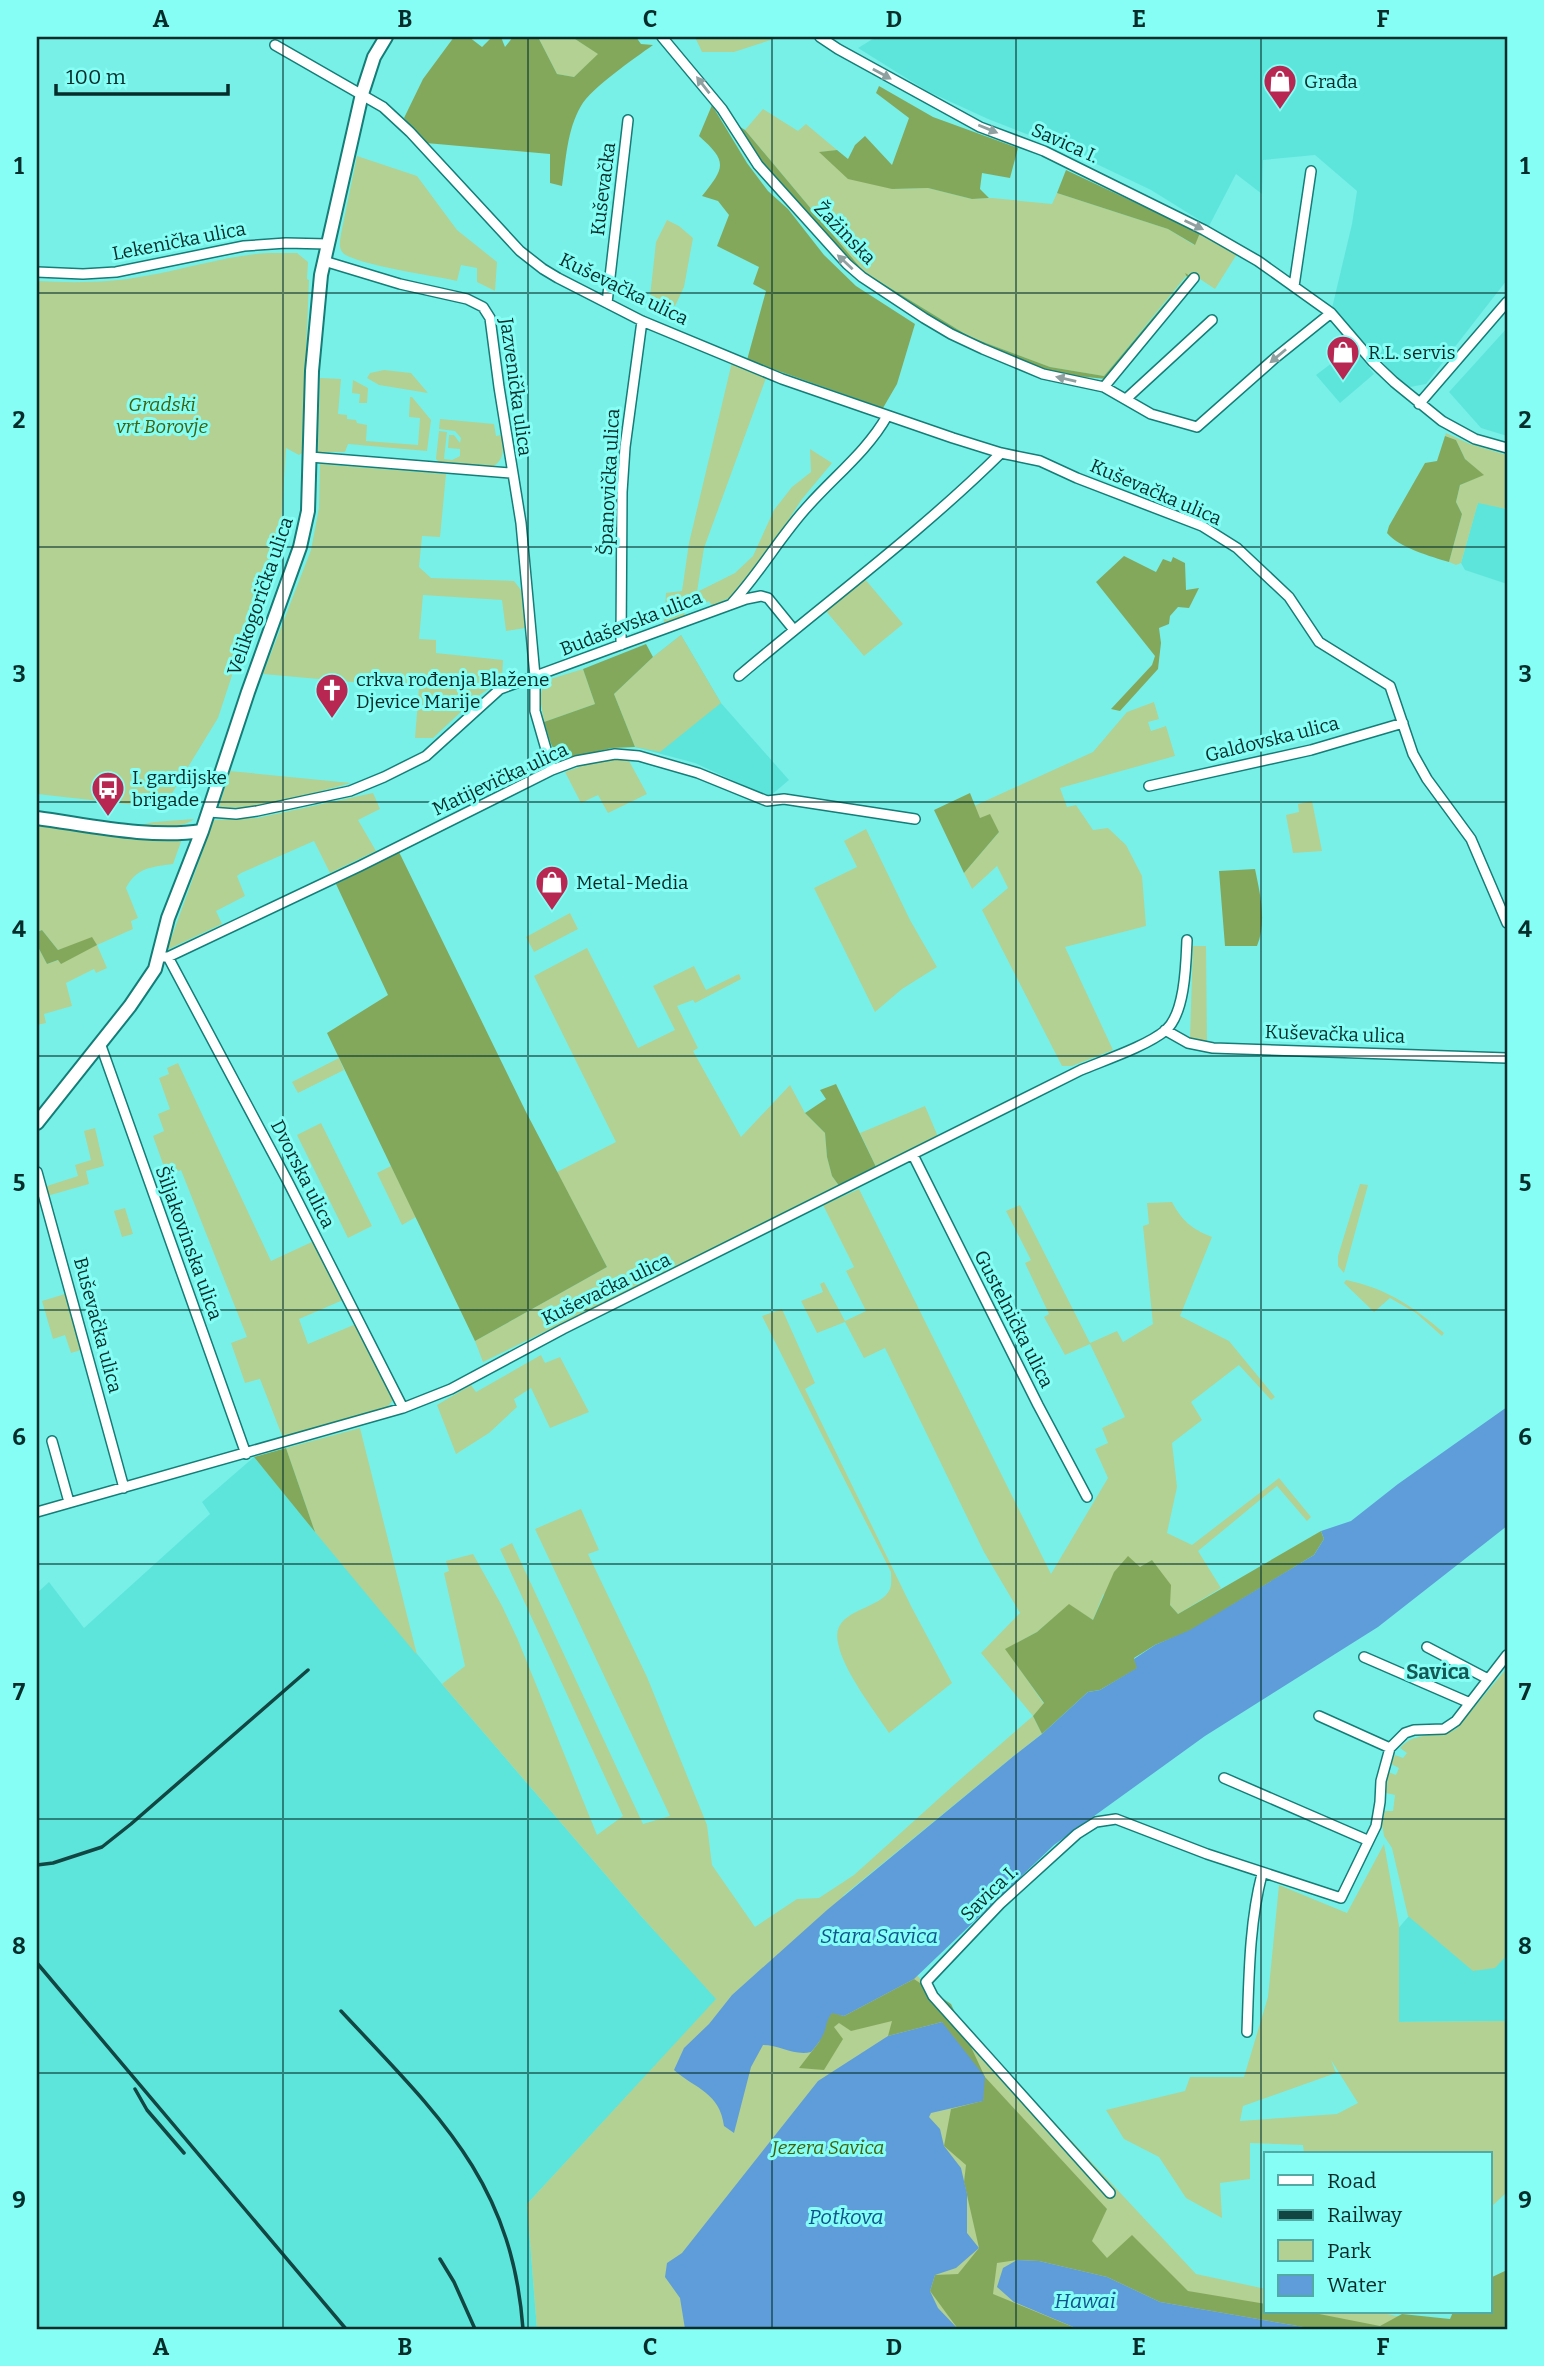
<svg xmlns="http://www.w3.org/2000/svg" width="1544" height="2366" viewBox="0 0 1544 2366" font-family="Bitter,serif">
<rect width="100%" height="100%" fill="#78f0e8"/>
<!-- built -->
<path fill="#5de5dc" d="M876 37H1507V280L1426 384 1410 387 1403 384 1332 308 1352 224 1357 191 1315 155 1263 160 1262 194 1236 174 1209 226 1151 190 1065 149 988 119 927 91 858 48Z
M1507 328V436L1481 428 1449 392Z
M1353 347 1374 374 1340 403 1316 375Z
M1478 502 1507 509V584L1465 570 1461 563Z
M681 635 721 703 789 780 769 797 695 763 635 747 653 657Z
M254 1457 442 1684 641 1916 717 1999 527 2204 537 2329H37V1593L49 1582 84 1628 210 1514 202 1502Z
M1433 1888 1507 1894V2021L1394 2022 1390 1938Z"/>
<!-- green -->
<path fill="#b2d193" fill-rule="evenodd" d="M538 37H572L599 54 574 77 557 74Z
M695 37H780L734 52H702Z
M763 109 798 131 806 124 837 150 821 152 892 189 928 188 972 199 992 198 1052 204 1057 193 1168 229 1194 245 1200 233 1237 254 1215 289 1200 279 1187 275 1104 376 1050 367 970 337 864 272 745 130Z
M357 156 417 176 457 230 497 262 495 291 477 282V268L461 265 457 281C431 275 363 266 344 254 338 249 340 241 341 234Z
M667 220 679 226 693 238 684 287 675 306 650 297 656 242Z
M267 253H297L308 262 307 279 309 280 302 453 299 455 286 448 281 526 218 718 163 808 37 794V281C73 283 109 283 145 276 186 269 225 256 267 253Z
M732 362 766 378 704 548 697 592 735 573 753 556 774 510 792 487 811 472 810 449 832 463 802 499 775 541 737 589 731 597 712 606 709 601 684 610 685 616 664 623 666 593 682 591 689 543Z
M384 370 411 373 428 393 379 385 367 378 370 373Z
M320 378 341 379 338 414 347 415V419L356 420 357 423 367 425 366 441 418 445 420 418 409 417 410 397H412L431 420 427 451 348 444 345 452H318Z
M353 380 368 388 367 403H359L360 394 352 393Z
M440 419 494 424 496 436 501 435C505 450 504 464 487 469V466L441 464 436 459 439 431 447 432 444 459 452 460 460 456V449L448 448 449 435H454L460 443 461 438 455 431 439 429Z
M1446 433 1470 444 1507 455V509L1478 503 1461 563 1456 565 1449 562 1462 514 1456 502 1460 485 1483 475 1465 459 1456 440 1445 436Z
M320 464 446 474 440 537 422 536 419 567 431 578 514 581 521 590 525 628 506 631 502 600 423 595 419 639 436 640V653L503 660 502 680 478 696 433 738H415L419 688 263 674 311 550 319 508Z
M864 578 903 624 864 656 825 610Z
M681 635 721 703 660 752 635 747 614 694 653 657Z
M583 669 595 704 544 722 540 698 544 681Z
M1154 702 1159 719 1148 722 1151 731 1166 726 1175 756 1060 788 1067 807 1076 805 1093 830 1108 828 1126 845 1142 876 1146 926 1065 947 1113 1050 1072 1066H1062L982 910 1008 888 997 866 972 889 964 873 999 832 980 819 974 806 1093 752 1127 712Z
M616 758 628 759 647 794 608 813 598 795 581 803 565 772 587 764Z
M230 771 351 783C312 793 258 811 219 807Z
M373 793 380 809 358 820 376 851 330 873 314 841 241 873 237 876 245 896 216 911 222 924 169 949 168 947 214 820 257 818Z
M1312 801 1322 851 1293 853 1286 815 1299 812 1298 804Z
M194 819C182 829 156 827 140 825L154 822Z
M37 823 182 839 173 864C152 867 137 867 126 888L138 918 131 921 133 929 97 945 107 968 96 973 94 969 66 983 72 1006 44 1014 46 1023 37 1025V945L47 964 59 960 61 964 65 948 58 950 42 930 37 932Z
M866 829 910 920 937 967 902 989 875 1012 814 888 857 867 844 841Z
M570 913 578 929 534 952 526 937Z
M1193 946H1206L1207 1044 1190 1038Z
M587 948 638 1048 675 1030 653 986 694 966 706 990 739 974 741 979 695 1003 693 1000 677 1006 698 1048 693 1051 741 1137 790 1085 805 1113 825 1133 827 1157 832 1176 840 1187 483 1362 475 1341 607 1267 557 1172 616 1142 534 976Z
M339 1058 344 1070 298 1093 292 1082Z
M178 1063 271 1261 314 1241 343 1300 299 1319 308 1344 356 1324 391 1394 393 1400 386 1409 283 1438 260 1379 245 1383 231 1343 247 1337 181 1170 167 1175 153 1136 164 1131 158 1114 170 1109 159 1078 169 1074 167 1068Z
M925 1106 939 1139 877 1169 860 1133Z
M321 1123 372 1226 348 1238 297 1135Z
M95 1128 104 1166 86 1171 89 1184 47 1196 44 1187 78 1176 75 1165 91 1160 84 1131Z
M391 1166 416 1217 402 1225 377 1173Z
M1360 1184 1368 1185 1344 1273 1338 1266V1256Z
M859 1189 1051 1574 1108 1478 1095 1449 1108 1443 1102 1428 1125 1417 1090 1344 1065 1355 1044 1317 1049 1314 1025 1263 1031 1260 1006 1211 1020 1205 1090 1343 1117 1331 1123 1342 1153 1324 1143 1226 1149 1224 1147 1203 1172 1202C1182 1221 1192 1229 1212 1237L1180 1316 1229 1341 1275 1397 1271 1400 1239 1365 1191 1402 1202 1420 1172 1443 1177 1487 1167 1533 1192 1545 1279 1478 1311 1517 1307 1521 1277 1486 1198 1551 1221 1588 1178 1614 1170 1605 1152 1560 1103 1595 1093 1620 1069 1605 1037 1632 1006 1649 1044 1704 1033 1716 1042 1734 1015 1755 843 1896 1196 2274 1266 2289V2312H1377L1461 2329H537L527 2204 716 1999 641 1916 442 1684 465 1666 444 1573 449 1571 446 1561 473 1554 502 1606 518 1640 597 1835 623 1816 500 1549 512 1543 643 1824 670 1816 535 1529 581 1509 599 1550 588 1554 647 1677 707 1825 712 1865 755 1927 797 1899 819 1898 854 1875 955 1784 1033 1716 981 1653 1020 1613 984 1552 885 1348 864 1358 845 1322 817 1333 801 1301 823 1292 820 1284 824 1282 845 1321 866 1311 846 1271 854 1267 823 1205Z
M125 1208 133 1234 122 1237 114 1211Z
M1346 1280C1386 1288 1414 1307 1444 1333L1442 1336 1416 1313 1390 1298 1374 1312 1344 1283Z
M65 1294 81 1350 71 1353 65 1335 53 1339 42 1301Z
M782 1309 815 1383 805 1389 911 1606 952 1683 889 1733C873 1709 843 1670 838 1643 830 1608 881 1611 890 1589 892 1584 891 1578 891 1572L762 1316Z
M541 1355 545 1363 560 1357 589 1412 550 1428 531 1388 514 1399 517 1407 489 1433 456 1454 437 1405 471 1385 476 1392Z
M360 1428 417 1655 315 1532 286 1448Z
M1507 1668V1955L1495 1968 1473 1971 1408 1916 1392 1848 1384 1836 1382 1824 1385 1811H1393L1395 1795 1386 1793 1388 1772 1396 1775 1399 1768 1391 1764 1395 1755 1403 1758 1407 1753 1400 1748C1415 1730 1438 1739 1456 1729Z
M1384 1844 1399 1926V2022L1507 2021V2192L1490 2208V2154H1304L1303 2145 1250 2143V2179L1220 2183 1222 2218 1186 2198 1159 2157 1124 2139 1106 2110 1185 2091 1190 2077H1244L1268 1997 1279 1885 1347 1913ZM1331 2060 1358 2103 1337 2114 1240 2121 1243 2106 1336 2073Z"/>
<!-- forest -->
<path fill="#84a85b" d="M454 37H469L482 47 492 37H501L505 47 513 37H538L557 74 574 77 598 54 572 37H636L641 44 653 45C635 58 591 88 581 106 567 130 566 159 562 186L550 183V154L426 143 404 118 423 79Z
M879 86 933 117 1018 148 1010 178 982 173 980 189 989 198 972 199 928 188 892 189 848 179 819 152 837 150 848 159 855 145 865 136 892 165 909 118 876 93Z
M712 105 747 163 768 191 788 209 824 255 856 286 915 324 897 384 883 408 747 360 766 291 753 284 759 267 717 246 729 215 718 201 702 196C725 167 728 162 699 136Z
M734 123 745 130 864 272 970 337 1050 367 1104 376 1187 277 1185 273 1192 277 1106 379 1058 374 1011 358 967 339 938 323 855 268 771 175Z
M1066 170 1200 233 1195 245 1168 229 1057 193Z
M1445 436 1456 440 1465 459 1484 475 1460 485 1456 502 1462 514 1449 562C1432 557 1398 547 1387 533L1389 526 1425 463 1437 461Z
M1124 556 1156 572 1163 559 1171 562 1173 557 1185 563 1186 590 1199 588 1189 608 1178 607 1170 616 1169 624 1159 628 1161 643 1158 669 1120 711 1111 709 1152 665 1155 656 1096 582Z
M646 644 653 657 614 694 635 747 612 748 559 760 551 744 544 722 595 704 583 669Z
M970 793 980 818 990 814 999 832 964 873 934 810Z
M399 852 526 1112 607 1267 475 1341 327 1033 388 995 336 884Z
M1255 869C1260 893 1267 922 1257 946H1225L1219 871Z
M42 930 58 950 92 937 97 945 61 964 58 960 47 964 37 945V932Z
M836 1084 877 1169 840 1187 832 1176 827 1157 825 1133 805 1113 826 1099 820 1090Z
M286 1448 315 1532 254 1457Z
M1321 1531 1324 1539 1314 1555 1190 1631 1155 1645 1134 1658 1138 1668 1100 1690 1088 1692 1042 1734 1033 1716 1044 1703 1005 1649 1037 1632 1069 1604 1093 1620 1114 1572 1128 1556 1140 1567 1152 1560 1171 1585 1170 1605 1178 1614Z
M914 1979 951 2004 985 2077 1107 2209 1092 2241 1107 2258 1132 2235 1188 2291 1266 2304V2312H1309L1380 2326 1402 2314 1450 2319 1453 2312H1490V2278L1507 2270V2329H1315L1160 2302 1107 2277 1039 2261 1017 2260 997 2263 993 2294 1078 2329H958L930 2291 935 2275 958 2274 979 2248 964 2182 966 2165 944 2146 951 2109 982 2101 942 2022 888 2036 892 2021 851 2031 839 2023 834 2027 843 2039 824 2070 799 2068 819 2042 826 2021 832 2012 844 2016Z"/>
<!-- water -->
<path fill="#5e9dda" d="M1507 1407V1526L1378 1627 1205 1736 1054 1845 914 1979 844 2016 832 2013C827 2019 827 2023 825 2030 822 2039 817 2045 811 2052 794 2056 780 2045 763 2045L751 2067 734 2133 724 2126C720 2093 696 2089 674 2070L684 2048 709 2024 732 1995 827 1910 1015 1755 1042 1734 1088 1692 1100 1690 1137 1668 1134 1659 1155 1645 1190 1630 1314 1555 1324 1539 1321 1531 1351 1521 1398 1484Z
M942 2022 985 2077 983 2101 931 2113 929 2117 940 2129 944 2146 961 2168 967 2194V2233L979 2248 956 2268 935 2275 930 2291 938 2308 958 2329H685L680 2298 665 2277 667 2263 682 2253 818 2081 888 2036Z
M1017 2260 1039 2261 1107 2277 1160 2302 1315 2329H1078L1014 2302 997 2287 1003 2268Z"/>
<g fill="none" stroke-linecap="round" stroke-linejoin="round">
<defs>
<path id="street" d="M662 37 722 109 758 165 847 264 862 277 924 318 951 334 983 349 1043 374 1104 387 1151 414 1197 427 1275 358 1331 313
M820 37 838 49 980 127 1044 151 1204 230 1258 261 1331 313 1373 362 1394 382 1442 421 1475 439 1507 448
M275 45 383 107 410 132 520 251 543 269 558 278 642 321 782 379 953 438 1001 453 1040 461 1077 478 1202 526 1237 548 1289 597 1319 642 1390 686 1413 754 1427 779 1471 839 1507 923
M324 261 400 284 467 299 483 307 490 318 499 387 521 523 535 676V711L552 770
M37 272 83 274 116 272 244 246 286 243 327 244
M1294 286 1311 171
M607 303 628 120
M1104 387 1194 278
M1126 399 1212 320
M1419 404 1507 302
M310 457 511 473
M732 603C760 573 781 535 809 505 835 476 868 450 887 416
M621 645 622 492 625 447 642 321
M739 676C826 602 919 534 1001 453
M1149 786 1311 750 1403 723
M209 812 236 814 257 811 350 791 384 777 426 756 500 689 746 599 761 596 768 598 794 630
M159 957H168L360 866 552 770 576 761 615 754 639 756 698 773 767 801 784 799 915 819
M168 957 287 1180 403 1408
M1165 1030 1188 1043 1213 1048 1507 1058
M100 1043 246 1454
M913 1155 1038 1405 1087 1497
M37 1172 124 1488
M52 1441 69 1502
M37 1512 403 1408 451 1389 563 1329 1081 1070C1105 1060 1147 1046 1166 1030 1185 1013 1186 964 1187 940
M1427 1647 1488 1679
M1364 1657 1470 1703
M1319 1716 1390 1748
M1224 1778 1367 1840
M1247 2032C1249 1979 1249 1924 1262 1874
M1110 2193 933 1996 926 1982 1000 1904 1077 1834 1096 1822 1116 1819 1207 1854 1341 1898 1376 1826 1380 1802 1381 1781 1390 1748 1405 1733 1414 1730 1444 1729 1456 1721 1507 1655"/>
<path id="secondary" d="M37 818C89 825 150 839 202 831
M37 1123 130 1006 155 969 168 918 202 831 248 692 300 547 308 511 312 371 321 275 362 94 374 57 386 37"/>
</defs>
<!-- street casing -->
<use href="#street" stroke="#147d77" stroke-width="12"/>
<!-- secondary casing -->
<use href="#secondary" stroke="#147d77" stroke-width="16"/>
<!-- street -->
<use href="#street" stroke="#fff" stroke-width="9"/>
<!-- secondary -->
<use href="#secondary" stroke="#fff" stroke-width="12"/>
<!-- rail -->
<path stroke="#124643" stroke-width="3.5" d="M37 1865 53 1863 102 1847 131 1824 308 1670
M37 1963 346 2329
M341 2011C437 2114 512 2180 523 2329
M135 2089 147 2110 184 2153
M440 2259 454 2282 475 2329"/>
</g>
<!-- one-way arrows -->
<defs><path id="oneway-solid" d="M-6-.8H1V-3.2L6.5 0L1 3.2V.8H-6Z" transform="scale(1.75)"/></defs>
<g fill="#8ea09f">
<use href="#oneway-solid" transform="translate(882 74) rotate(29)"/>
<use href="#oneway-solid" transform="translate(703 85) rotate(-128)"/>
<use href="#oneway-solid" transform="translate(988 129) rotate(22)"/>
<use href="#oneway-solid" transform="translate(1194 225) rotate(26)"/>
<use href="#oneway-solid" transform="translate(845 262) rotate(-137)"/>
<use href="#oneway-solid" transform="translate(1278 356) rotate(140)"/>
<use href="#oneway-solid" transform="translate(1066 379) rotate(-167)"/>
</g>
<!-- grid -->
<path fill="none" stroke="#032d2a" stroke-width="2" stroke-opacity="0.55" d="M283 37V2329M528 37V2329M772 37V2329M1016 37V2329M1261 37V2329M37 293H1507M37 547H1507M37 802H1507M37 1056H1507M37 1310H1507M37 1564H1507M37 1819H1507M37 2073H1507"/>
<!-- icons -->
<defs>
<symbol id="shop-pin" viewBox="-11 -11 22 30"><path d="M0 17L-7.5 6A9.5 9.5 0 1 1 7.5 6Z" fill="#b72752" stroke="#86fef5"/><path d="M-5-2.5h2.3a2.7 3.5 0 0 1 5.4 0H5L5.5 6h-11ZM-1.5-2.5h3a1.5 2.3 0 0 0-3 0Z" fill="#fff"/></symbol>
<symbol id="church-pin" viewBox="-11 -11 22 30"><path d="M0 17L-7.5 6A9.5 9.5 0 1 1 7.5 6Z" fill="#b72752" stroke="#86fef5"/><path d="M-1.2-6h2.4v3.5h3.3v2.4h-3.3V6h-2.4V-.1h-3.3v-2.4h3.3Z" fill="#fff"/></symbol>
<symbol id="bus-pin" viewBox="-11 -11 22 30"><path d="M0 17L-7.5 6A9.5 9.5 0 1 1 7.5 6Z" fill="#b72752" stroke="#86fef5"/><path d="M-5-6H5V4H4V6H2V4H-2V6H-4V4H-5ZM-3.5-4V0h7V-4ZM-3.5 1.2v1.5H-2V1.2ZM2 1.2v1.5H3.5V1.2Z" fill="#fff"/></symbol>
</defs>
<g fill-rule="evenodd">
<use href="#shop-pin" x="1261" y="62" width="38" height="52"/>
<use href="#shop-pin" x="1324" y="333" width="38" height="52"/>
<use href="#church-pin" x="313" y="671" width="38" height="52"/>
<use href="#bus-pin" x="89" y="769" width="38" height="52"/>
<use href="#shop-pin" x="533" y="863" width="38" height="52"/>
</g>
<g text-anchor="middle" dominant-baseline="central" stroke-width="6" stroke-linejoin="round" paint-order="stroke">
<!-- poi labels -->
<g font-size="19" fill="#032d2a" stroke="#86fef5" text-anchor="start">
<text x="1304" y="81">Građa</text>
<text x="1368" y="352">R.L. servis</text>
<text x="356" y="679">crkva rođenja Blažene<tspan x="356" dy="22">Djevice Marije</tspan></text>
<text x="132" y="777">I. gardijske<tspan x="132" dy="22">brigade</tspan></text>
<text x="576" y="882">Metal-Media</text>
</g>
<!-- street labels -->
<g font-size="19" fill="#032d2a" stroke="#86fef5">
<text transform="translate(1065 143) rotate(24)">Savica I.</text>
<text transform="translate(603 189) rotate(-83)">Kuševačka</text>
<text transform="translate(845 233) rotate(46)">Žažinska</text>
<text transform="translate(179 241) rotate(-11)">Lekenička ulica</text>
<text transform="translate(624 289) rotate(26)">Kuševačka ulica</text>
<text transform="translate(516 387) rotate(82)">Jazvenička ulica</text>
<text transform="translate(609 482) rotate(-87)">Španovička ulica</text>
<text transform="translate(1156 492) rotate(23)">Kuševačka ulica</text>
<text transform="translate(260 596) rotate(-71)">Velikogorička ulica</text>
<text transform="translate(631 623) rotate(-21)">Budaševska ulica</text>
<text transform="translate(1272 739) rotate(-14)">Galdovska ulica</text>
<text transform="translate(500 779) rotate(-25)">Matijevička ulica</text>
<text transform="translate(1335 1034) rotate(2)">Kuševačka ulica</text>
<text transform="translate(303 1174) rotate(63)">Dvorska ulica</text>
<text transform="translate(189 1243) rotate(70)">Šiljakovinska ulica</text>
<text transform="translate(606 1289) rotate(-26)">Kuševačka ulica</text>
<text transform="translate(1014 1319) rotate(63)">Gustelnička ulica</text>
<text transform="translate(98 1325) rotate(75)">Buševačka ulica</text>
<text transform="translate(989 1893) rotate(-44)">Savica I.</text>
</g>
<!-- park labels -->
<g font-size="19" font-style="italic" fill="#406009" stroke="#86fef5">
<text x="162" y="404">Gradski<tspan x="162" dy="22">vrt Borovje</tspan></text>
<text x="828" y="2147">Jezera Savica</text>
</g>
<!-- neighbourhood labels -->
<g font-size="21" font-weight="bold" fill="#135854" stroke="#86fef5">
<text x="1438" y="1672">Savica</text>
</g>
<!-- water labels -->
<g font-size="21" font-style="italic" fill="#10558f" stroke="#86fef5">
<text x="879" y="1936">Stara Savica</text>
<text x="846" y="2217">Potkova</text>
<text x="1085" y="2301">Hawai</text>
</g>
</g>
<!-- border -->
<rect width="1544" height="2366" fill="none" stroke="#86fef5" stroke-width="77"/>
<!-- legend -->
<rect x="1264" y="2152" width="228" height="161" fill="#86fef5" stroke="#52aaa4" stroke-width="2"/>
<rect x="1278" y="2175" width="35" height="10" fill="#ffffff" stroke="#52aaa4" stroke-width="2"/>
<text x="1327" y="2188" font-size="21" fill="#032d2a">Road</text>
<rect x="1278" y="2210" width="35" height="10" fill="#124643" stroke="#52aaa4" stroke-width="2"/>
<text x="1327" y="2222" font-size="21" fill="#032d2a">Railway</text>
<rect x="1278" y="2240" width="35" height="21" fill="#b2d193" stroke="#52aaa4" stroke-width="2"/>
<text x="1327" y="2258" font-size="21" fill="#032d2a">Park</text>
<rect x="1278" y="2275" width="35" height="21" fill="#5e9dda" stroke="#52aaa4" stroke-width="2"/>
<text x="1327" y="2292" font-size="21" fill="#032d2a">Water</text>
<!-- scale -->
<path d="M56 84v10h172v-10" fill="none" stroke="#032d2a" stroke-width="3.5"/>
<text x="66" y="84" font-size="21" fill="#032d2a" stroke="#86fef5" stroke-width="5" paint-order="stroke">100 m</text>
<rect x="38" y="38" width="1468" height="2290" fill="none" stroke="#032d2a" stroke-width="2.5"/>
<g font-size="23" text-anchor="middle" font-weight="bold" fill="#032d2a">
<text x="161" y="27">A</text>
<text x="405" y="27">B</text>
<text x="650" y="27">C</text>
<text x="894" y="27">D</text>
<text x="1139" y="27">E</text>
<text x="1383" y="27">F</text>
<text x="19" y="174">1</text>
<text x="1525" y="174">1</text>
<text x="19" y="428">2</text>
<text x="1525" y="428">2</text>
<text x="19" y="682">3</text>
<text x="1525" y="682">3</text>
<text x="19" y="937">4</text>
<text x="1525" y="937">4</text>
<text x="19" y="1191">5</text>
<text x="1525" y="1191">5</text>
<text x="19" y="1445">6</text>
<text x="1525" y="1445">6</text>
<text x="19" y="1700">7</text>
<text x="1525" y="1700">7</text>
<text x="19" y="1954">8</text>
<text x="1525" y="1954">8</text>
<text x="19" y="2208">9</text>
<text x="1525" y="2208">9</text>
<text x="161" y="2355">A</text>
<text x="405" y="2355">B</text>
<text x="650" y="2355">C</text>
<text x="894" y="2355">D</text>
<text x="1139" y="2355">E</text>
<text x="1383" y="2355">F</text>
</g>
</svg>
